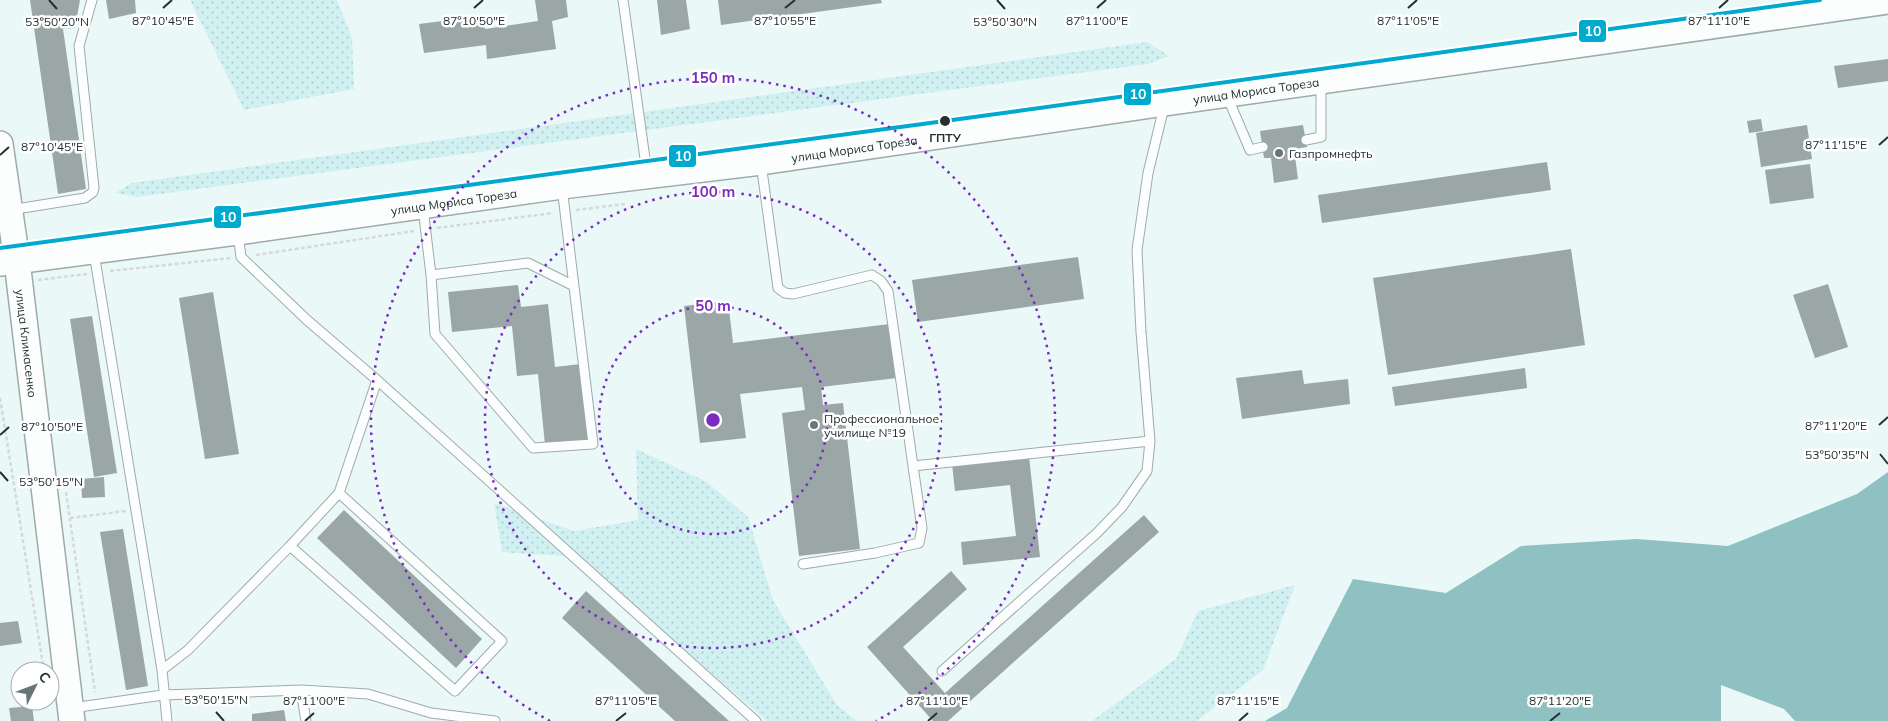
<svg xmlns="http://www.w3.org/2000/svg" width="1888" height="721" viewBox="0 0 1888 721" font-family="Mulish,sans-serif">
<defs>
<pattern id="green-dots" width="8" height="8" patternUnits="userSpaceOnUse" patternTransform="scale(1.25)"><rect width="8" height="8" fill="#d0f0f1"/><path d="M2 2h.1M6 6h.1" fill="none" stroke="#b2cecf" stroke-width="1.8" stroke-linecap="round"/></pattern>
</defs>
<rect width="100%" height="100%" fill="#ebf8f8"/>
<!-- green -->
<path fill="url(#green-dots)" d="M190 0H337L352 38 354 89 244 110Z
M1147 42 1169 56 1148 64 137 197 115 193 132 183Z
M636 449 707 482 748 517 773 600 837 705 857 721H767L578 557 502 552 494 503 574 531 638 520Z
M1295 585 1263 670 1197 721H1092L1176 659 1198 611Z"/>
<!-- water -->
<path fill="#8fc1c2" d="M1888 472V721H1795L1784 709 1721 685V721H1265L1287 708 1353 579 1446 593 1521 546 1637 539 1728 546 1857 494Z"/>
<!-- building -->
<path fill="#9ba6a6" d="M30 0H80L75 28 63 29 86 189 58 194Z
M106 0H135L136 13 109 19Z
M535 0H566L568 17 552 21 556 49 487 59 486 45 424 53 419 24 483 16 485 29 538 21Z
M657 0H686L690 29 661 35Z
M718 0H881L882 3 721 25Z
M1888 59V81L1838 88 1834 66Z
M1761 119 1763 131 1749 133 1747 121Z
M1303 125 1307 147 1294 149 1298 179 1274 183 1271 158H1264L1260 131Z
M1807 125 1812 159 1761 167 1756 133Z
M1547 162 1551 190 1322 223 1318 195Z
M1810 164 1814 198 1770 204 1765 170Z
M1571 249 1585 345 1388 375 1373 278Z
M1078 257 1084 299 918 322 912 280Z
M1828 284 1848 347 1815 358 1793 295Z
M518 285 521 307 548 304 555 367 581 364 588 441 545 445 538 374 517 376 512 326 452 332 448 292Z
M213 292 239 454 205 459 179 298Z
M728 301 733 343 890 324 897 378 821 387 823 405 843 403 860 549 799 556 782 413 805 410 802 387 740 394 746 438 700 443 684 306Z
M92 316 117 473 94 477 70 319Z
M1525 368 1527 388 1395 406 1392 387Z
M1302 370 1304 384 1348 379 1350 404 1242 419 1236 378Z
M1029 456 1040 557 963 565 961 542 1016 536 1010 485 955 491 952 464Z
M104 477 105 497 82 498 81 479Z
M344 510 482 639 456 668 317 538Z
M1144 515 1159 532 948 721H933L867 647 951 571 967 589 903 647 945 693Z
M123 529 148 686 126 690 100 532Z
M586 591 729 721H675L562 618Z
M18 621 22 643 0 646V623Z
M32 706 34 721H11L9 708Z
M284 710 286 721H252V714Z"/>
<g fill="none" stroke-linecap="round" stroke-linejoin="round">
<defs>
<path id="lane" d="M623 0 647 173
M1227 96 1250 150 1263 147
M1306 140 1321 137V83
M761 163 778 288 785 293 793 294 872 275 881 281 888 291 913 466 1150 441 1141 332 1137 250 1148 173 1164 107
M423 208 431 275 528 263 574 286
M10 210 85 198 93 192 94 188 79 46 92 0
M238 233 241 257 307 320 377 380 756 721
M94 253 162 670 167 721
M431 275 435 334 533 448 593 444 562 187
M290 546 339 493
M803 564 875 553 919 543 922 528 913 466
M162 670 188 650 290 546 455 691 502 641 339 493 377 380
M942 671 1097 533 1122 507 1147 471 1150 441
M301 690 306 721
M72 708 163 695 301 690 368 694 431 713 495 721"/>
<g id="secondary">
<path id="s1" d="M0 144 17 261 72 721"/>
<path id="s2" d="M0 263 237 232 562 186 761 162 1165 103 1888 1"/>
</g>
</defs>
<!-- lane casing -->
<use href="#lane" stroke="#9faaab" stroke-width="11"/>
<!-- secondary casing -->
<use href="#secondary" stroke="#9faaab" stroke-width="28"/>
<!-- path -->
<path stroke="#d5d9d9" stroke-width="2.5" stroke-dasharray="4 2.5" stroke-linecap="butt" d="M576 210 625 204
M437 228 553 213
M256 255 414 231
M110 271 231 258
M38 280 87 274
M0 398 44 671
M66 492 95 692
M70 518 126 511"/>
<!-- lane -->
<use href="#lane" stroke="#fcfefe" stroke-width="9"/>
<!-- secondary -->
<use href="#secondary" stroke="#fcfefe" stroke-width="25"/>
<defs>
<path id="tram-1" d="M0 248 945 121 1820 0"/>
</defs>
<!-- tram-1 casing -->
<use href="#tram-1" stroke="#fff" stroke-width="8"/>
<!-- tram-1 -->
<use href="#tram-1" stroke="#00a9ce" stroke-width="4"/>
</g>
<!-- ticks -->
<path fill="none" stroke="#243030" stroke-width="2" d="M49 0 57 9M997 0 1005 9M163 8 172 0M474 8 483 0M785 8 795 0M1097 8 1106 0M1408 8 1417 0M1719 8 1728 0M1879 145 1888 137M0 155 9 147M1879 425 1888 417M0 435 9 427M1880 454 1888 464M0 472 8 481M216 712 224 721M305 721 314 713M616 721 626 713M928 721 937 713M1239 721 1248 713M1550 721 1560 713"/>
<!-- distance rings -->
<g fill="none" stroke="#7b2cbf" stroke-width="2.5" stroke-dasharray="2.5 5">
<circle cx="713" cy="420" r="114"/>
<circle cx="713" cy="420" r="228"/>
<path d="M550 721A342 342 0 1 1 876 721"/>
</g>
<!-- markers -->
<circle fill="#243030" stroke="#fff" stroke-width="2" cx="945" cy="121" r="6"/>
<g fill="#6a7676" stroke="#fff" stroke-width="2">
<circle cx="1279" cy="153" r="5"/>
<circle cx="814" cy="425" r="5"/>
</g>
<g text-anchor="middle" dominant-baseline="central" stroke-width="5" stroke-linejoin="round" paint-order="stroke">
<!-- street labels -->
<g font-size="12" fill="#243030" stroke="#fff">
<text stroke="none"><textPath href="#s2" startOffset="1268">улица Мориса Тореза</textPath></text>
<text stroke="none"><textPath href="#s2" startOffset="862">улица Мориса Тореза</textPath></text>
<text stroke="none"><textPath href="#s2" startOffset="458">улица Мориса Тореза</textPath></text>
<text stroke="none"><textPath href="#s1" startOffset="201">улица Климасенко</textPath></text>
</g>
<!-- stop labels -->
<g font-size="12" font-weight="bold" fill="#243030" stroke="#fff">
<text x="945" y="137">ГПТУ</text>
</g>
<!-- poi labels -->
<g font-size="12" fill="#243030" stroke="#fff" text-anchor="start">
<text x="1289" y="153">Газпромнефть</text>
<text x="824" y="418">Профессиональное<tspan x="824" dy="14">училище №19</tspan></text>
</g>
</g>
<g font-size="12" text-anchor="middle" fill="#243030" stroke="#fff" stroke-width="5" stroke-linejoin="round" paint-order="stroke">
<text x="785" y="25">87°10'55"E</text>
<text x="1097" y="25">87°11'00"E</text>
<text x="1408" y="25">87°11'05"E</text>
<text x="163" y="25">87°10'45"E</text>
<text x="474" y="25">87°10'50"E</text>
<text x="1719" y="25">87°11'10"E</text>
<text x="57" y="26">53°50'20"N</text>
<text x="1005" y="26">53°50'30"N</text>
<text x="1836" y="149">87°11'15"E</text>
<text x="52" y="151">87°10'45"E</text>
<text x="1836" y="430">87°11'20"E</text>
<text x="52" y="431">87°10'50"E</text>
<text x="1837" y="459">53°50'35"N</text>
<text x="51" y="486">53°50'15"N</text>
<text x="216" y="704">53°50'15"N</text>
<text x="314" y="705">87°11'00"E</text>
<text x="626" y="705">87°11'05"E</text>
<text x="937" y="705">87°11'10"E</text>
<text x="1248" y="705">87°11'15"E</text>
<text x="1560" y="705">87°11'20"E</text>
</g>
<circle cx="713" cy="420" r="8" fill="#7b2cbf" stroke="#fff" stroke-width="2.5"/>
<g font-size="15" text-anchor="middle" font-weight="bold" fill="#7b2cbf" stroke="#fff" stroke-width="5" stroke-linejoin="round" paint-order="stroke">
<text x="713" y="83">150 m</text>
<text x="713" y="197">100 m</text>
<text x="713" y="311">50 m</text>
</g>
<g stroke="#fff" stroke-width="2">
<rect x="1578" y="19" width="29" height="24" rx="5" fill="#00a9ce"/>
<rect x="1123" y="82" width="29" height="24" rx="5" fill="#00a9ce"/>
<rect x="668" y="144" width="29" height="24" rx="5" fill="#00a9ce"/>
<rect x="213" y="205" width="29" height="24" rx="5" fill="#00a9ce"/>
</g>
<g font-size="14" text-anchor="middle" font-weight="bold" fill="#fff">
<text x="1593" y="36">10</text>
<text x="1138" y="99">10</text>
<text x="683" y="161">10</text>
<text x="228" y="222">10</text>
</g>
<!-- north arrow -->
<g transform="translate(35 686) rotate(48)"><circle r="24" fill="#ffffff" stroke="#a7acac"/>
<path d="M0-4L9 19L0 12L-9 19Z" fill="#6a7676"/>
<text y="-8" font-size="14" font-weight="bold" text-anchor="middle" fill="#243030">С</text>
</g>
</svg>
